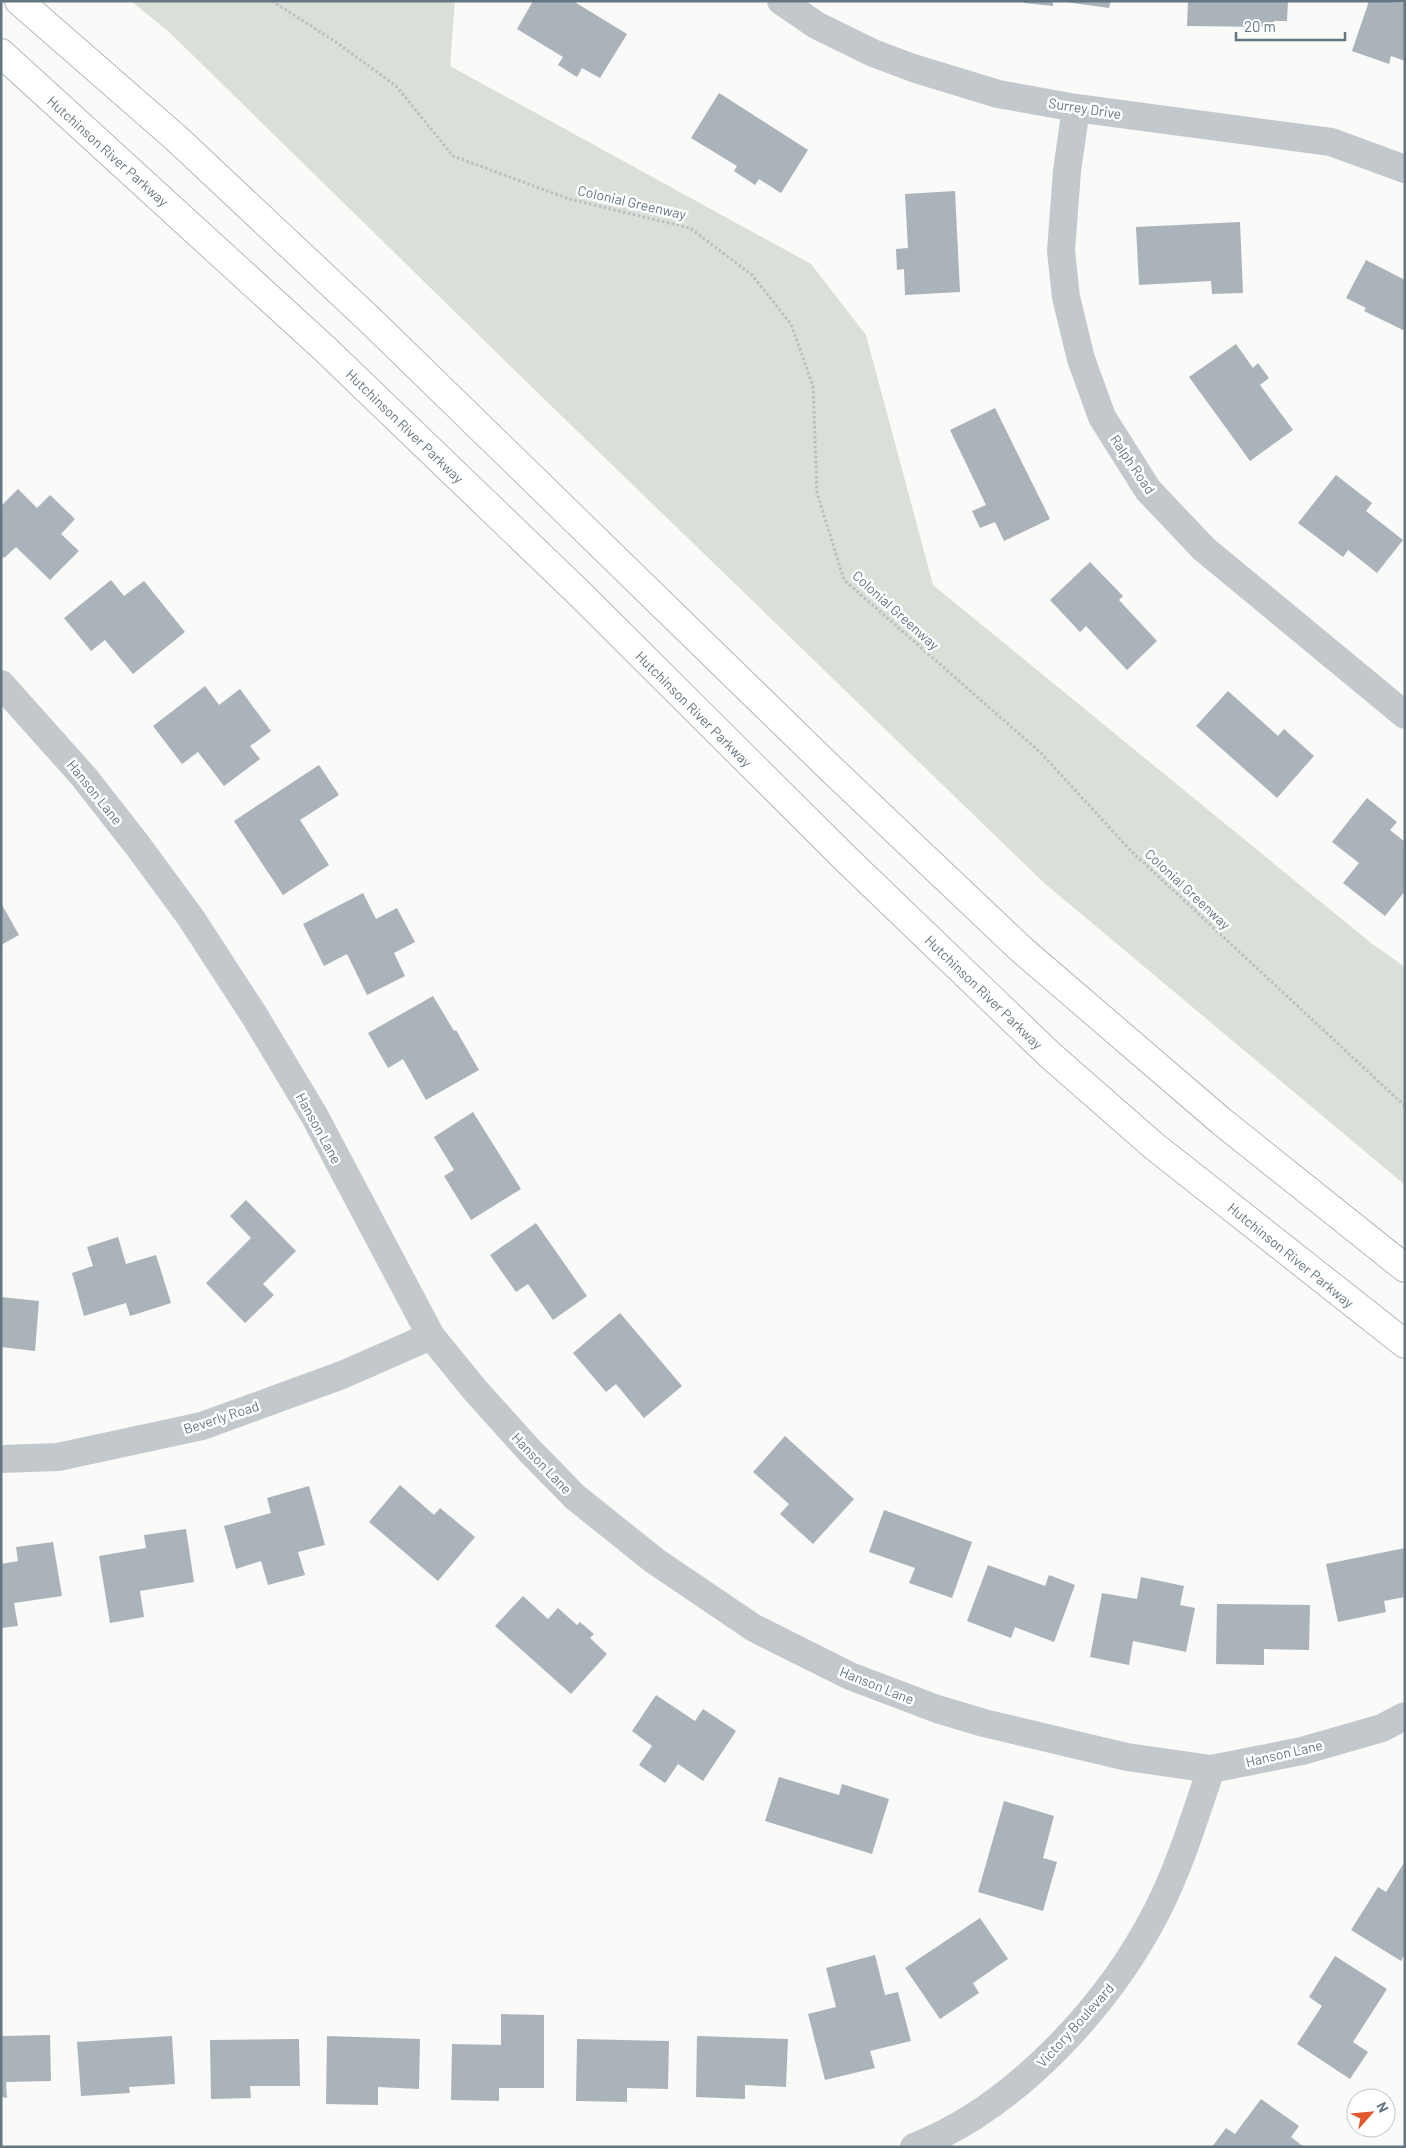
<svg xmlns="http://www.w3.org/2000/svg" width="1406" height="2148" viewBox="0 0 1406 2148" font-family="Barlow,sans-serif">
<rect width="100%" height="100%" fill="#fafaf8"/>
<!-- green -->
<path fill="#dadfd7" d="M131 1H455L450 66 811 264 866 335 933 585 1371 943 1405 967V1185L1043 882 540 395 168 31Z"/>
<!-- building -->
<path fill="#aab3b9" d="M533 1H573L627 34 600 78 582 68 577 77 558 65 563 57 517 29Z
M1024 1H1053V6L1024 3Z
M1058 1H1111L1109 8Z
M1188 1H1288L1287 21H1274V27L1187 26Z
M1369 1 1405 3V61L1391 56 1389 64 1352 51Z
M719 93 808 150 781 193 759 179 755 185 734 171 737 166 691 138Z
M955 191 960 292 905 295 904 269 897 270 896 249 908 248 905 194Z
M1240 222 1243 293 1212 294 1211 281 1139 285 1136 227Z
M1366 260 1405 280V331L1364 311 1366 308 1346 298Z
M1236 344 1253 368 1258 363 1269 378 1260 385 1293 430 1250 461 1189 377Z
M995 408 1050 519 1004 541 995 522 980 528 972 511 986 505 950 430Z
M1336 475 1372 503 1366 511 1403 540 1377 573 1348 550 1343 557 1298 523Z
M18 489 37 508 50 495 75 519 61 534 79 551 50 580 16 547 4 558 1 556V506Z
M1090 562 1123 596 1119 600 1157 641 1127 670 1086 626 1080 632 1050 600Z
M111 580 124 596 144 581 185 632 133 674 105 640 91 651 64 618Z
M205 686 219 705 240 689 271 731 250 746 260 759 224 786 198 752 182 764 153 726Z
M1228 691 1278 736 1284 729 1314 756 1277 798 1196 726Z
M319 765 339 795 300 820 329 865 283 895 234 821Z
M1367 798 1397 822 1390 830 1405 842V891L1385 916 1343 883 1359 863 1332 842Z
M363 893 376 919 397 908 415 942 394 953 405 976 367 995 347 954 324 966 303 924Z
M1 903 19 935 1 945Z
M433 996 454 1031 456 1030 479 1070 426 1100 403 1059 388 1068 368 1033Z
M473 1112 521 1189 471 1220 444 1176 454 1170 434 1137Z
M246 1200 296 1251 263 1284 274 1295 245 1323 206 1283 251 1238 230 1216Z
M536 1223 587 1296 553 1320 528 1284 516 1292 490 1255Z
M118 1237 126 1264 156 1255 171 1303 130 1316 126 1303 84 1316 72 1273 93 1266 87 1247Z
M1 1297 39 1301 35 1351 1 1347Z
M620 1313 682 1386 644 1418 616 1384 606 1392 573 1353Z
M785 1436 854 1499 813 1544 780 1514 789 1504 753 1472Z
M400 1485 434 1515 440 1508 475 1537 438 1581 369 1522Z
M309 1486 325 1545 298 1552 305 1575 268 1585 261 1561 236 1569 224 1526 271 1513 267 1498Z
M884 1510 972 1542 952 1598 909 1583 915 1568 869 1552Z
M186 1529 194 1582 140 1591 144 1617 110 1623 99 1556 146 1548 144 1535Z
M53 1542 62 1596 14 1603 18 1626 1 1628V1564L18 1561 16 1547Z
M1405 1548V1597L1384 1601 1386 1612 1338 1622 1326 1564Z
M988 1565 1045 1586 1049 1575 1075 1585 1054 1642 1015 1627 1011 1638 967 1621Z
M1141 1577 1184 1586 1180 1605 1195 1608 1186 1652 1133 1641 1129 1665 1090 1657 1102 1593 1137 1599Z
M523 1596 548 1619 558 1608 577 1625 580 1622 594 1634 590 1638 607 1654 571 1694 495 1626Z
M1217 1604 1310 1605 1309 1650 1264 1649V1665L1216 1664Z
M656 1695 695 1721 703 1709 736 1731 703 1781 678 1764 665 1783 639 1765 652 1746 632 1731Z
M779 1777 839 1795 842 1784 889 1799 872 1854 765 1821Z
M1004 1801 1054 1816 1043 1858 1057 1862 1043 1911 978 1892Z
M1405 1861V1954L1401 1961 1351 1930 1378 1887 1386 1892Z
M980 1918 1008 1959 973 1983 979 1993 940 2019 905 1968Z
M875 1955 885 1995 898 1992 911 2041 870 2051 875 2068 825 2080 808 2014 836 2007 826 1968Z
M1335 1956 1387 1989 1353 2042 1368 2052 1350 2079 1297 2044 1322 2006 1309 1997Z
M501 2014 544 2015V2088H499V2101L451 2100 452 2044 501 2045Z
M50 2035 51 2081 6 2082 7 2098 1 2097V2036Z
M172 2036 175 2084 129 2087 130 2093 81 2096 77 2042Z
M327 2036 420 2039 419 2089 378 2087V2105L326 2104Z
M697 2036 788 2039 786 2087 745 2085V2099L696 2097Z
M299 2039 300 2086H250L251 2098 211 2099 210 2040Z
M577 2039 669 2041 668 2089 627 2088V2102L576 2101Z
M1261 2099 1299 2126 1291 2137 1304 2147H1212L1226 2128 1235 2134Z"/>
<g fill="none" stroke-linecap="round" stroke-linejoin="round">
<defs>
<path id="highway" d="M19 1 176 138 371 321 829 767 1022 950 1221 1121 1405 1268
M1 53 325 349 581 595 845 858 1050 1055 1154 1146 1405 1344"/>
</defs>
<!-- highway casing -->
<use href="#highway" stroke="#b4b9bd" stroke-width="30"/>
<!-- path -->
<path stroke="#bbbfc2" stroke-width="3" stroke-dasharray="2.5 2.5" stroke-linecap="butt" d="M272 1 336 42 396 86 453 156 569 199 690 228 752 275 791 324 813 386 817 493 844 580 1040 752 1131 851 1405 1106"/>
<!-- minor -->
<path stroke="#c3c8cc" stroke-width="28" d="M781 1 816 25 873 53 913 68 998 94 1076 108 1331 142 1405 169
M1076 108 1067 171 1061 251 1066 297 1081 359 1102 417 1148 490 1204 549 1405 715
M1 684 84 777 138 846 191 918 254 1015 314 1115 431 1336 475 1390 529 1450 575 1497 655 1561 754 1628 850 1676 937 1709 984 1723 1127 1757 1211 1769 1302 1751 1382 1728 1405 1716
M1 1459 58 1457 202 1426 342 1375 431 1336
M914 2147C1015 2108 1109 2005 1157 1911 1180 1866 1195 1816 1211 1769"/>
<!-- highway -->
<use href="#highway" stroke="#fff" stroke-width="28"/>
</g>
<g text-anchor="middle" dominant-baseline="central" stroke-width="5" stroke-linejoin="round" paint-order="stroke">
<!-- street labels -->
<g font-size="14" fill="#657683" stroke="#fff">
<text transform="translate(1085 108) rotate(9)">Surrey Drive</text>
<text transform="translate(108 151) rotate(42)">Hutchinson River Parkway</text>
<text transform="translate(632 202) rotate(13)">Colonial Greenway</text>
<text transform="translate(405 426) rotate(44)">Hutchinson River Parkway</text>
<text transform="translate(1133 464) rotate(56)">Ralph Road</text>
<text transform="translate(896 610) rotate(42)">Colonial Greenway</text>
<text transform="translate(694 709) rotate(45)">Hutchinson River Parkway</text>
<text transform="translate(95 792) rotate(51)">Hanson Lane</text>
<text transform="translate(1188 889) rotate(43)">Colonial Greenway</text>
<text transform="translate(984 992) rotate(44)">Hutchinson River Parkway</text>
<text transform="translate(319 1128) rotate(61)">Hanson Lane</text>
<text transform="translate(1291 1255) rotate(39)">Hutchinson River Parkway</text>
<text transform="translate(221 1417) rotate(-18)">Beverly Road</text>
<text transform="translate(542 1463) rotate(46)">Hanson Lane</text>
<text transform="translate(877 1685) rotate(22)">Hanson Lane</text>
<text transform="translate(1284 1753) rotate(-13)">Hanson Lane</text>
<text transform="translate(1075 2025) rotate(-48)">Victory Boulevard</text>
</g>
</g>
<!-- border -->
<rect width="1406" height="2148" fill="none" stroke="#657683" stroke-width="5"/>
<!-- north arrow -->
<g transform="translate(1371 2113) rotate(63)"><circle r="24" fill="#ffffff" stroke="#c1c8cd"/>
<path d="M0-4L9 19L0 12L-9 19Z" fill="#e4572e"/>
<text y="-8" font-size="14" font-weight="bold" text-anchor="middle" fill="#657683">N</text>
</g>
<!-- scale -->
<path d="M1236 32v8h109v-8" fill="none" stroke="#657683" stroke-width="2.5"/>
<text x="1244" y="32" font-size="15" fill="#657683" stroke="#ffffff" stroke-width="4" paint-order="stroke">20 m</text>
</svg>
